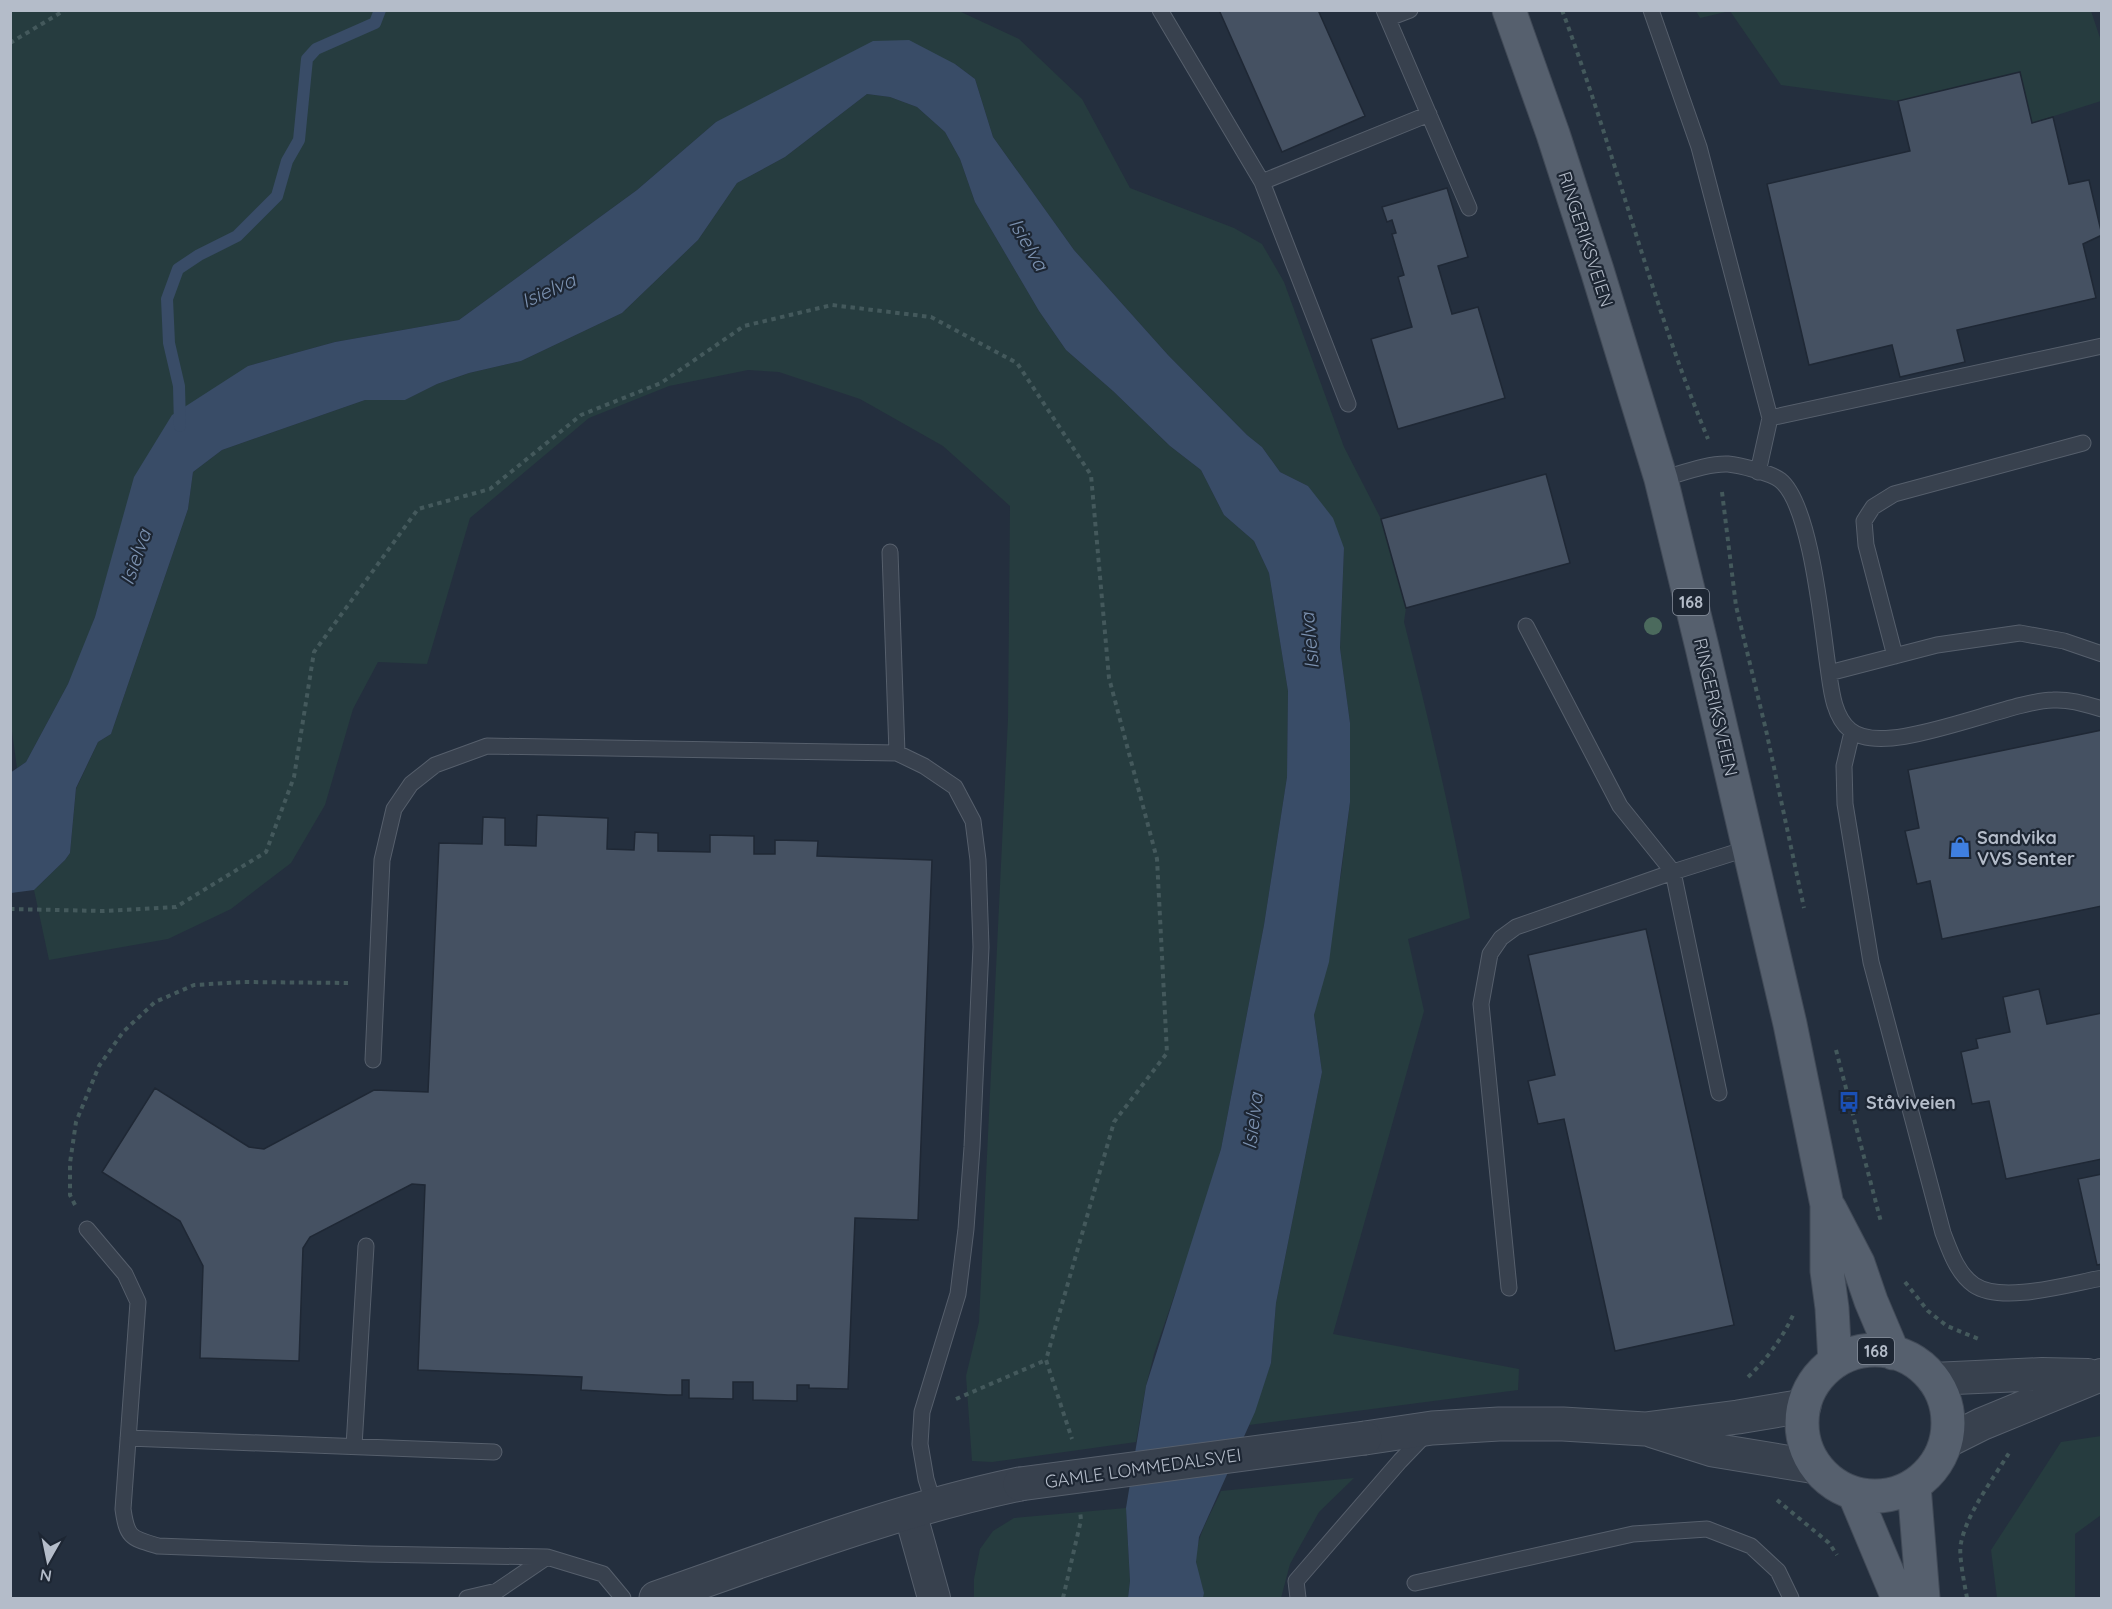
<svg xmlns="http://www.w3.org/2000/svg" width="2112" height="1609" viewBox="0 0 2112 1609" font-family="Quicksand,sans-serif">
<rect width="100%" height="100%" fill="#242f3e"/>
<!-- green -->
<path fill="#263c3f" d="M10 11H959L1019 39 1082 99 1130 188 1234 228 1262 244 1284 282 1344 447 1381 519 1406 608 1404 622C1429 720 1452 818 1470 918L1408 939 1424 1011 1333 1334 1519 1369 1518 1390 1249 1425 1271 1363 1276 1303 1322 1072 1314 1015 1341 874 1350 802V723L1340 648 1344 548 1308 486 1280 472 1262 447 1247 435 1168 355 1074 250 993 137 975 79 955 64 716 122 637 190 459 320 335 342 248 366 122 524 95 617 82 653 68 684 26 762 17 768 10 717Z
M1696 11H2091L2101 41V101L2032 123 2020 73 1898 101 1781 85 1730 11 1700 18Z
M867 94 890 97 917 107 945 132 960 159 975 202 1039 311 1066 350 1113 391 1170 446 1201 470 1224 515 1254 541 1269 573 1288 691 1287 777 1264 925 1221 1149 1197 1230 1154 1354 1146 1386 1136 1442 992 1462 972 1461 966 1376 979 1322 1008 719 1010 506 943 446 860 399 779 372 748 370 669 386 589 418 470 518 427 664 378 662 353 709 325 805 291 863 231 909 168 939 49 960 34 890 65 860 70 853 76 789 98 742 111 734 188 509 193 472 222 450 365 400H405L437 384 469 373 521 361 622 313 698 240 737 183 785 157Z
M2101 1436V1515L2075 1534V1598H1997L1991 1550 2061 1442Z
M1354 1478 1319 1512 1290 1564 1281 1598H1203C1205 1586 1196 1574 1196 1561 1195 1537 1212 1513 1221 1491Z
M1126 1508 1130 1581 1128 1598H974V1579L980 1549 993 1531 1014 1518Z"/>
<!-- water -->
<path fill="#394c67" d="M909 40 955 64 975 79 993 137 1074 250 1168 355 1247 435 1262 447 1280 472 1308 486 1333 518 1344 548 1340 648 1350 723V802L1329 962 1314 1015 1322 1072 1276 1303 1271 1363 1255 1412 1199 1537 1196 1562 1204 1593 1203 1598H1128L1130 1581 1126 1508 1146 1386 1221 1149 1264 925 1287 777 1288 691 1269 573 1254 541 1224 515 1201 470 1170 446 1113 391 1066 350 1039 311 975 202 960 159 945 132 917 107 890 97 867 94 785 157 737 183 698 240 622 313 521 361 469 373 437 384 405 400H365L222 450 193 472 188 509 111 734 98 742 76 788 70 853 65 860 34 890 11 893 10 773 26 762 68 684 95 617 134 477 172 415 248 366 335 342 459 320 637 190 716 122 873 41Z"/>
<g fill="none" stroke-linecap="round" stroke-linejoin="round">
<!-- stream -->
<path stroke="#394c67" stroke-width="12" d="M180 426 179 386 169 343 167 299 178 269 199 255 237 236 277 196 287 161 299 140 307 59 316 49 375 23 380 10"/>
</g>
<!-- building -->
<path fill="#455162" stroke="#1f2835" stroke-width="1.5" d="M1219 10H1318L1365 116 1282 152Z
M2020 72 2032 123 2053 117 2069 184 2089 180 2102 235 2083 244 2096 298 1957 330 1965 362 1900 377 1892 345 1809 365 1767 184 1910 151 1898 101Z
M1447 188 1468 257 1438 266 1452 314 1478 307 1505 398 1398 429 1371 339 1412 327 1398 277 1404 275 1392 234 1396 233 1392 220 1387 222 1382 207Z
M1546 474 1570 563 1406 608 1381 519Z
M2102 730V906L1942 939 1930 881 1917 884 1905 831 1919 828 1908 770Z
M537 815 608 818 607 849 634 850 635 832 658 833V851L710 852V835L754 836V854H775V840L818 841 817 856 932 860 918 1220 855 1218 848 1389 809 1388V1385H797V1401L753 1400V1382H733V1399L689 1398V1380H682V1395H668L581 1390 582 1377 418 1370 425 1185 412 1184 310 1237 303 1248 299 1361 200 1358 203 1266 180 1221 102 1172 155 1088 249 1147 264 1149 374 1090 428 1092 439 843 482 844 483 817 505 818V845L536 846Z
M1646 929 1734 1325 1615 1351 1564 1119 1538 1124 1528 1081 1555 1075 1528 955Z
M2039 989 2047 1024 2102 1013V1159L2006 1179 1989 1101 1972 1104 1961 1052 1978 1048 1976 1039 2010 1032 2003 997Z
M2102 1174V1264L2097 1265 2078 1179Z"/>
<g fill="none" stroke-linecap="round" stroke-linejoin="round">
<defs>
<path id="service" d="M1160 10 1262 182 1348 404
M1384 10 1469 208
M1651 10 1699 147 1770 418 1758 472
M1389 18 1410 10
M1262 182 1429 114
M1770 418 2102 346
M1661 479C1680 474 1708 463 1728 464 1739 465 1771 473 1780 480 1811 504 1822 627 1828 667 1831 688 1833 716 1850 730 1885 760 2006 701 2053 700 2070 699 2085 704 2102 709
M890 552 897 753
M1526 626 1620 806 1673 872 1719 1093
M1895 656 1866 545 1864 521 1873 507 1894 494 2083 443
M1829 673 1937 645 2020 633 2064 641 2102 654
M1852 732 1844 766 1845 804 1871 962 1943 1233C1950 1251 1957 1273 1974 1285 2002 1304 2069 1284 2102 1278
M373 1060 382 860 394 809 411 784 435 765 487 746 897 753 924 766 955 787 973 821 978 860 981 947 972 1147 966 1229 958 1294 922 1412 920 1444 926 1479 934 1505
M87 1229 125 1274 138 1302 123 1509C127 1538 131 1538 158 1546L368 1554 547 1557 603 1574 623 1598
M1509 1288 1481 1004 1490 954 1501 938 1516 927 1673 872 1749 848
M128 1438 494 1452
M354 1446 366 1246
M1415 1583 1633 1534 1707 1529 1751 1546 1778 1571 1791 1598
M467 1598 497 1591 547 1557
M1298 1598 1296 1581 1400 1461 1426 1434"/>
<path id="minor" d="M1933 1379 2042 1374 2088 1375
M1946 1442 1982 1424 2101 1375
M910 1512 934 1598"/>
<path id="tertiary" d="M1653 1431 1713 1450 1816 1467
M1365 1438 1432 1428 1499 1424H1563L1645 1429 1738 1417 1804 1406
M656 1598C776 1556 896 1510 1020 1484"/>
<path id="primary" d="M1509 10 1553 134 1597 270 1661 479 1702 647 1790 1024 1827 1205V1271L1832 1308 1835 1362
M1830 1209 1858 1263 1871 1301 1893 1353
M1802 1423a73 73 0 1 1 146 0a73 73 0 1 1-146 0Z
M1914 1486 1923 1598
M1854 1493 1898 1598"/>
</defs>
<!-- service casing -->
<use href="#service" stroke="#565f6c" stroke-width="17"/>
<!-- minor casing -->
<use href="#minor" stroke="#565f6c" stroke-width="34"/>
<!-- tertiary casing -->
<use href="#tertiary" stroke="#565f6c" stroke-width="35"/>
<!-- primary casing -->
<use href="#primary" stroke="#414a57" stroke-width="35"/>
<!-- path -->
<path stroke="#44595c" stroke-width="4" stroke-dasharray="4.5 4.5" stroke-linecap="butt" d="M1562 10C1615 152 1650 299 1708 439
M10 43 65 10
M1722 492 1736 606 1766 730 1804 908
M10 909 103 911 176 907 266 852 294 777 314 652 418 509 490 489 581 415 661 383 744 326 832 305 931 317 1017 363 1091 475 1109 678 1157 859 1167 1053 1114 1122 1046 1360 1072 1439
M1836 1050 1881 1222
M75 1205 70 1195V1163L76 1122 99 1066 123 1032 155 1002 194 985 244 982 348 983
M1905 1282 1928 1311 1947 1326 1981 1340
M1748 1377C1768 1358 1783 1337 1794 1313
M956 1399 1046 1360
M1777 1500 1829 1543 1837 1555
M1063 1598 1081 1520 1080 1511
M1967 1598C1965 1586 1958 1554 1961 1543 1967 1513 1993 1479 2009 1453"/>
<!-- service -->
<use href="#service" stroke="#38414e" stroke-width="15"/>
<!-- minor -->
<use href="#minor" stroke="#38414e" stroke-width="32"/>
<!-- tertiary -->
<use href="#tertiary" stroke="#38414e" stroke-width="33"/>
<!-- primary -->
<use href="#primary" stroke="#56606e" stroke-width="33"/>
<defs>
<path id="tertiary-bridge" d="M1020 1484 1365 1438"/>
</defs>
<!-- tertiary-bridge casing -->
<use href="#tertiary-bridge" stroke="#565f6c" stroke-width="35" stroke-linecap="butt"/>
<!-- tertiary-bridge -->
<use href="#tertiary-bridge" stroke="#38414e" stroke-width="33"/>
</g>
<!-- trees -->
<circle fill="#4b6a5d" cx="1653" cy="626" r="9"/>
<!-- icons -->
<defs>
<symbol id="shop-bare" viewBox="-9 -9 18 18"><path d="M-5-2.5h2.3a2.7 3.5 0 0 1 5.4 0H5L5.5 6h-11ZM-1.5-2.5h3a1.5 2.3 0 0 0-3 0Z" fill="#3f7fe0" stroke="#1d2633" stroke-width="2.5" paint-order="stroke"/></symbol>
<symbol id="bus-bare" viewBox="-9 -9 18 18"><path d="M-5-6H5V4H4V6H2V4H-2V6H-4V4H-5ZM-3.5-4V0h7V-4ZM-3.5 1.2v1.5H-2V1.2ZM2 1.2v1.5H3.5V1.2Z" fill="#1a4fb4" stroke="#1d2633" stroke-width="2.5" paint-order="stroke"/></symbol>
</defs>
<g fill-rule="evenodd">
<use href="#shop-bare" x="1945" y="832" width="30" height="30"/>
<use href="#bus-bare" x="1834" y="1087" width="30" height="30"/>
</g>
<g text-anchor="middle" dominant-baseline="central" stroke-width="4.5" stroke-linejoin="round" paint-order="stroke">
<!-- shield labels -->
<g fill="#1d2633" stroke="#878f9c" stroke-width="1.5">
<rect x="1673" y="589" width="36" height="26" rx="4.5"/>
<rect x="1858" y="1338" width="36" height="26" rx="4.5"/>
</g>
<g font-size="16" font-weight="bold" fill="#b4bcc9">
<text x="1691" y="602">168</text>
<text x="1876" y="1351">168</text>
</g>
<!-- street labels -->
<g font-size="18" fill="#b4bcc9" stroke="#1d2633">
<text transform="translate(1586 239) rotate(72)">RINGERIKSVEIEN</text>
<text transform="translate(1716 707) rotate(77)">RINGERIKSVEIEN</text>
<text transform="translate(1143 1468) rotate(-8)">GAMLE LOMMEDALSVEI</text>
</g>
<!-- poi labels -->
<g font-size="18" font-weight="bold" fill="#b4bcc9" stroke="#1d2633" text-anchor="start">
<text x="1977" y="837">Sandvika<tspan x="1977" dy="21">VVS Senter</tspan></text>
<text x="1866" y="1102">Ståviveien</text>
</g>
<!-- water labels -->
<g font-size="20" font-style="italic" fill="#7c92b1" stroke="#1d2633">
<text transform="translate(1029 244) rotate(60)">Isielva</text>
<text transform="translate(548 290) rotate(-24)">Isielva</text>
<text transform="translate(135 557) rotate(-71)">Isielva</text>
<text transform="translate(1309 641) rotate(-95)">Isielva</text>
<text transform="translate(1252 1121) rotate(-83)">Isielva</text>
</g>
</g>
<!-- border -->
<rect width="2112" height="1609" fill="none" stroke="#b4bcc9" stroke-width="24"/>
<!-- north arrow -->
<g transform="translate(48 1561) rotate(189)" stroke="#1d2633" stroke-width="4.5" paint-order="stroke">
<path d="M0-4.5L10 22L0 15L-10 22Z" fill="#b4bcc9"/>
<text y="-9" font-size="16" font-weight="bold" text-anchor="middle" fill="#b4bcc9">N</text>
</g>
</svg>
